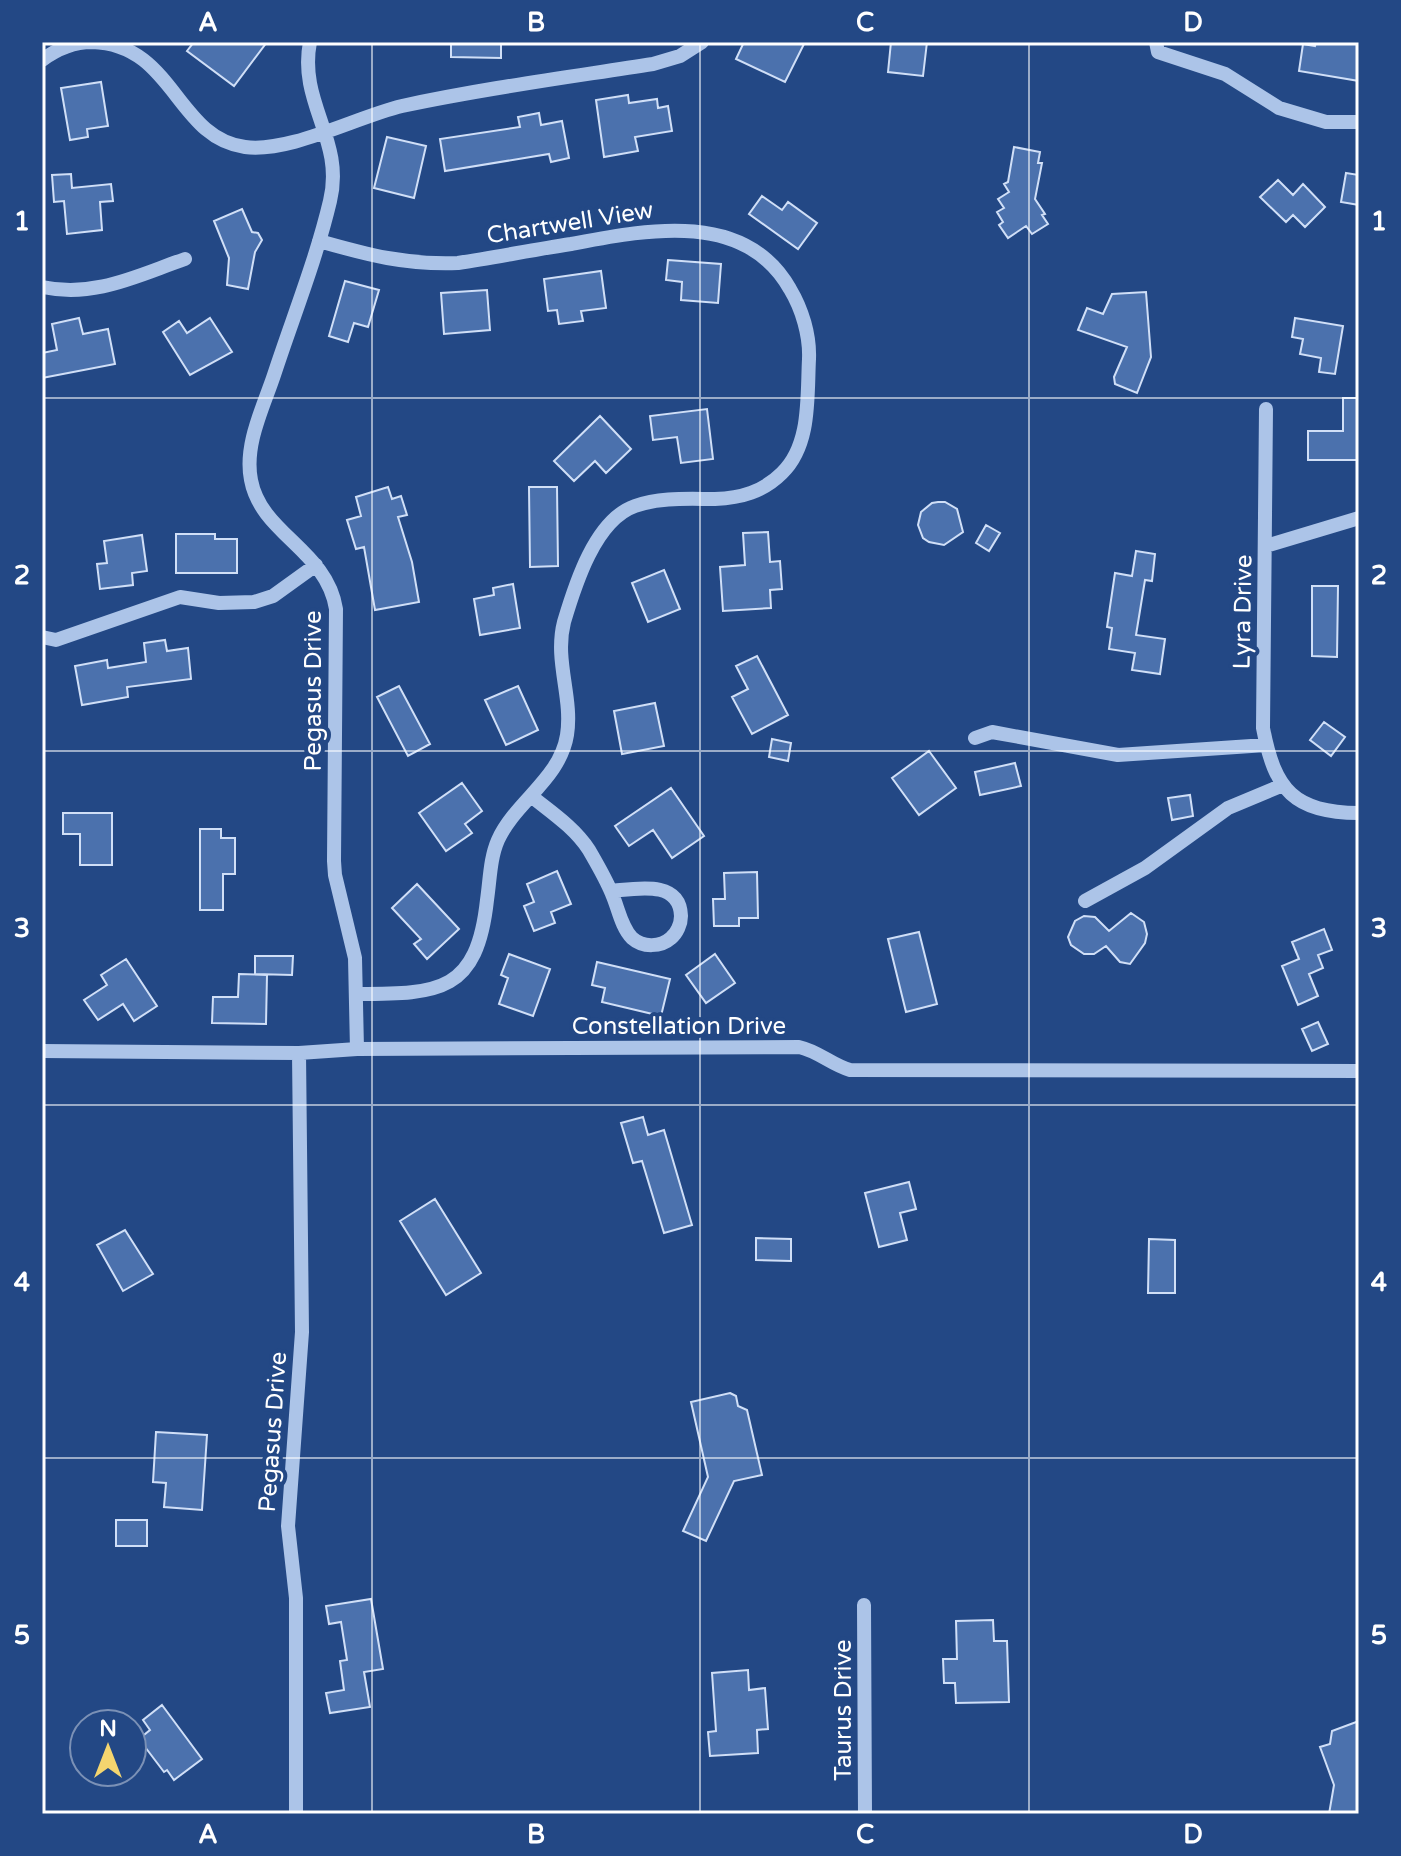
<svg xmlns="http://www.w3.org/2000/svg" width="1401" height="1856" viewBox="0 0 1401 1856" font-family="'Varela Round',sans-serif">
<rect width="100%" height="100%" fill="#234885"/>
<!-- building -->
<path fill="#4b71ad" stroke="#d0dff7" stroke-width="2" d="M194 42H267L234 86 187 51Z
M451 42H501V58L451 57Z
M744 42H805L785 82 736 59Z
M891 42H927L923 76 888 72Z
M1316 42H1359V81L1299 71 1303 44 1315 46Z
M101 82 108 126 87 129 88 137 70 140 61 88Z
M628 95 629 103 657 99 658 108 668 106 672 131 635 137 638 151 604 157 596 100Z
M539 113 541 125 562 121 569 158 551 162 549 154 445 171 440 139 520 127 518 117Z
M387 137 426 146 414 198 374 188Z
M1014 147 1040 152 1038 163H1042L1035 199 1045 214 1042 215 1048 224 1032 234 1026 226 1008 238 999 225 1003 222 997 212 1004 208 998 199 1009 192 1004 184 1008 182Z
M1346 173 1359 175V205L1341 202Z
M71 174 72 188 111 184 113 201 100 202 102 230 67 234 64 201 54 202 52 175Z
M1278 180 1293 195 1303 184 1325 207 1305 227 1293 215 1286 222 1260 197Z
M762 196 782 210 788 202 817 223 798 249 749 214Z
M242 209 252 232 258 233 262 240 255 252 248 289 227 285 229 258 214 221Z
M668 260 721 264 718 303 681 300 682 282 666 280Z
M601 271 606 308 581 311 583 321 559 324 557 310 548 311 544 279Z
M345 281 379 290 368 327 354 323 348 342 329 336Z
M487 290 490 330 444 334 441 293Z
M1146 292 1151 357 1137 393 1115 384 1114 377 1127 347 1078 330 1087 308 1103 314 1112 294Z
M79 318 83 334 108 329 115 364 42 378V353L57 350 52 324Z
M210 318 232 352 190 375 163 332 179 321 187 333Z
M1295 318 1343 326 1335 374 1319 372 1321 358 1300 354 1303 339 1292 337Z
M1343 398H1359V460H1308V431H1343Z
M707 409 713 459 681 463 677 437 653 440 650 416Z
M600 416 631 449 606 473 595 461 574 481 554 461Z
M388 487 392 499 401 496 407 515 398 517 412 562 419 602 375 610 364 547 356 549 347 520 361 516 356 497Z
M529 487H557L558 566 530 567Z
M938 502H945L957 509 963 532 944 545 929 542 923 538 918 525 921 512 932 503Z
M986 525 1000 533 989 551 976 543Z
M768 532 770 562 780 561 782 589 770 590 771 608 723 611 720 567 745 565 743 533Z
M176 534H215V539H237V573H176Z
M142 535 147 571 132 573 133 585 100 589 97 564 107 563 104 541Z
M1136 551 1155 554 1152 581 1145 580 1136 635 1165 639 1160 674 1132 670 1135 653 1109 649 1112 628 1107 627 1115 573 1132 576Z
M664 570 680 609 648 622 632 583Z
M513 584 520 628 480 635 474 599 494 595 493 588Z
M1312 586H1338L1337 657 1312 656Z
M165 640 167 651 188 648 191 679 127 687 128 697 82 705 75 666 107 660 108 668 146 662 144 643Z
M757 656 788 715 752 734 732 697 748 689 736 666Z
M399 686 430 744 408 756 377 697Z
M518 686 538 730 506 745 485 700Z
M655 703 664 746 622 754 614 711Z
M1324 722 1345 737 1331 756 1310 740Z
M772 739 791 743 788 761 769 757Z
M929 751 956 788 919 815 892 778Z
M1015 763 1021 786 980 795 975 772Z
M462 783 482 811 465 824 472 833 446 851 419 813Z
M671 788 704 836 672 858 653 830 629 846 615 826Z
M1190 795 1193 816 1172 820 1168 798Z
M63 813H112V865H80V834H63Z
M200 829H221V838H235V874H223V910H200Z
M557 871 571 904 551 912 555 923 534 931 524 906 534 902 527 884Z
M757 872 758 918H739V926H714L713 899H725L724 873Z
M417 884 459 929 427 959 414 944 421 939 392 908Z
M1131 913 1144 922 1147 934 1145 943 1130 964 1120 962 1106 946 1094 954H1084L1071 945 1068 937 1075 921 1084 916 1095 917 1109 931Z
M1324 929 1332 950 1318 955 1323 968 1309 974 1318 996 1298 1005 1282 966 1299 959 1292 942Z
M919 932 937 1004 906 1012 888 939Z
M509 954 550 969 533 1016 499 1004 508 978 501 975Z
M715 954 735 983 706 1003 686 975Z
M255 956H293L292 975 255 974Z
M126 959 157 1006 134 1021 123 1004 98 1020 84 1000 107 985 101 975Z
M597 962 670 979 661 1016 602 1002 605 988 592 985Z
M239 974 267 975 266 1024 212 1023 213 997H238Z
M1318 1022 1328 1044 1312 1051 1302 1029Z
M643 1117 648 1135 664 1130 692 1225 664 1233 642 1161 633 1163 621 1123Z
M909 1182 916 1209 900 1213 907 1240 879 1247 865 1193Z
M435 1199 481 1273 446 1295 400 1221Z
M125 1230 153 1274 123 1291 97 1245Z
M756 1238 791 1239V1261L756 1260Z
M1149 1239 1175 1240V1293H1148Z
M730 1393 736 1396 738 1406 747 1410 762 1475 734 1481 706 1541 683 1531 708 1477 691 1402Z
M156 1432 207 1435 202 1510 164 1507 166 1483 153 1482Z
M116 1520H147V1546H116Z
M371 1599 383 1669 364 1672 370 1707 330 1713 326 1693 344 1690 340 1661 347 1660 341 1622 329 1624 326 1606Z
M993 1620 994 1641H1007L1009 1702 956 1703 955 1683H944L943 1659H957L956 1621Z
M748 1670 749 1690 765 1688 768 1729 757 1730 758 1753 710 1756 708 1732 716 1731 712 1673Z
M162 1705 202 1759 174 1780 167 1770 164 1772 139 1739 150 1730 143 1720Z
M1359 1721V1814H1329L1334 1785 1320 1747 1330 1744 1332 1731Z"/>
<g fill="none" stroke-linecap="round" stroke-linejoin="round">
<!-- minor -->
<path stroke="#acc4e8" stroke-width="14" d="M310 42C298 103 345 140 330 201 316 260 293 317 274 375 263 408 244 445 251 480 261 534 327 550 336 609L334 861 335 875 355 958 357 1049
M1156 42 1158 52 1225 74 1279 108 1326 122H1359
M42 60C57 49 74 42 92 42 174 44 176 138 245 147 290 153 356 117 402 106 485 88 570 77 653 64L680 56 702 42
M319 241C368 255 406 265 458 263 496 257 533 250 571 244 645 230 745 209 790 289 802 309 810 335 809 359 807 397 811 445 782 473 763 492 741 498 715 499 689 499 660 497 635 506 595 520 575 585 564 622 554 661 573 697 567 735 560 779 515 802 498 840 490 858 490 880 487 900 477 992 440 994 358 994
M42 287C95 298 136 276 185 259
M1266 409 1263 728C1275 791 1294 812 1359 813
M1266 546 1359 518
M42 637 56 640 180 597 219 603 254 602 273 596 316 565
M975 738 992 732 1118 755 1266 745
M531 796C551 812 575 828 589 850 597 864 606 879 612 894 618 907 621 927 632 938 643 948 661 947 671 938 677 933 681 924 681 916 680 879 635 889 611 891
M1085 901 1145 868 1228 808 1283 785
M42 1051 299 1053 357 1049 799 1047C818 1051 832 1065 850 1070L1359 1071
M864 1605 865 1814
M296 1814V1598L288 1526 302 1332 299 1053"/>
</g>
<!-- grid -->
<path fill="none" stroke="#fff" stroke-width="2" stroke-opacity="0.55" d="M372 42V1814M700 42V1814M1029 42V1814M42 398H1359M42 751H1359M42 1105H1359M42 1458H1359"/>
<g text-anchor="middle" dominant-baseline="central" stroke-width="8" stroke-linejoin="round" paint-order="stroke">
<!-- street labels -->
<g font-size="24" fill="#fff" stroke="#234885">
<text transform="translate(570 223) rotate(-9)">Chartwell View</text>
<text transform="translate(1243 612) rotate(-89)">Lyra Drive</text>
<text transform="translate(313 691) rotate(-90)">Pegasus Drive</text>
<text x="679" y="1026">Constellation Drive</text>
<text transform="translate(273 1432) rotate(-86)">Pegasus Drive</text>
<text transform="translate(843 1710) rotate(-90)">Taurus Drive</text>
</g>
</g>
<!-- border -->
<rect width="1401" height="1856" fill="none" stroke="#234885" stroke-width="88"/>
<!-- north arrow -->
<g transform="translate(108 1748)"><circle r="38" fill="#234885" stroke="#7b91b6" stroke-width="2"/>
<path d="M0-6L14 30L0 20L-14 30Z" fill="#f4d56f"/>
<text y="-12" font-size="22" font-weight="bold" text-anchor="middle" fill="#ffffff">N</text>
</g>
<rect x="44" y="44" width="1313" height="1768" fill="none" stroke="#fff" stroke-width="3"/>
<g font-size="26" text-anchor="middle" font-weight="bold" fill="#fff">
<text x="208" y="31">A</text>
<text x="536" y="31">B</text>
<text x="865" y="31">C</text>
<text x="1193" y="31">D</text>
<text x="22" y="230">1</text>
<text x="1379" y="230">1</text>
<text x="22" y="584">2</text>
<text x="1379" y="584">2</text>
<text x="22" y="937">3</text>
<text x="1379" y="937">3</text>
<text x="22" y="1291">4</text>
<text x="1379" y="1291">4</text>
<text x="22" y="1644">5</text>
<text x="1379" y="1644">5</text>
<text x="208" y="1843">A</text>
<text x="536" y="1843">B</text>
<text x="865" y="1843">C</text>
<text x="1193" y="1843">D</text>
</g>
</svg>
